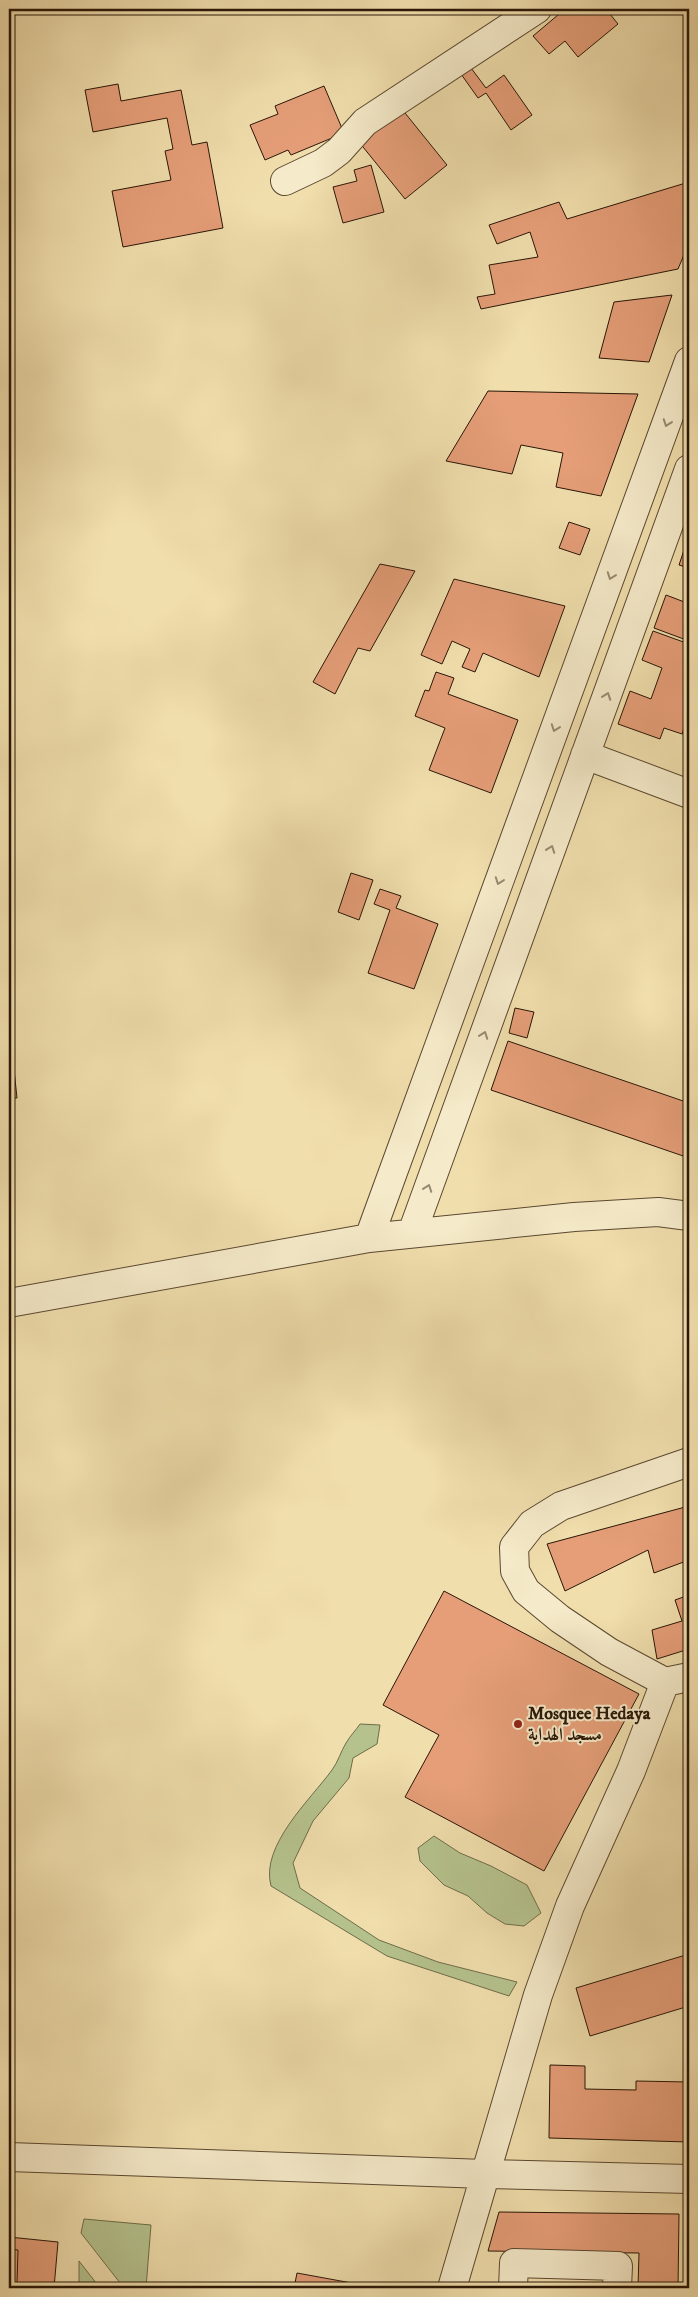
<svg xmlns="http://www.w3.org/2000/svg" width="698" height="2297" viewBox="0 0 698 2297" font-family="'IM FELL DW Pica',Amiri,serif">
<rect width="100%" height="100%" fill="#f0deac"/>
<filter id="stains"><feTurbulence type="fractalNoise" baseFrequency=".004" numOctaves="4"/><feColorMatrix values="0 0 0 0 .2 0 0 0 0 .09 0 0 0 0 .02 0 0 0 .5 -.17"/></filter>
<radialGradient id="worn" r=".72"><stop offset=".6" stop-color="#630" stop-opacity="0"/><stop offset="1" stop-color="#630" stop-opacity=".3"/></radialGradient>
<!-- green -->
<path fill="#b5c28d" stroke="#6f6c4a" d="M360 1724 380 1725 377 1744 353 1758 349 1778 313 1821 293 1863 300 1888 379 1940 438 1962 517 1982 509 1996 387 1956 271 1886C260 1846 310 1800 332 1770 338 1762 341 1751 346 1743 350 1736 356 1730 360 1724Z
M434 1836 460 1853 491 1866 527 1885 541 1913 524 1926 505 1924 487 1913 468 1896 444 1885 420 1861 418 1848Z
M84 2219 151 2225 146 2288H124L81 2233Z
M79 2261 100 2288H79Z"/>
<!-- building -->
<path fill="#e59e78" stroke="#291607" d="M565 9H606L618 24 578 57 565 41 549 54 533 36Z
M471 68 486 88 504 75 532 115 511 130 486 93 478 98 461 74Z
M118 84 121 101 181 90 192 145 207 142 223 228 123 247 112 191 171 180 165 151 173 149 167 118 93 132 85 90Z
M324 86 344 133 291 155 288 150 265 160 250 125 278 114 275 106Z
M401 108 447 165 405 199 359 142Z
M371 165 384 212 343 223 333 187 357 181 354 170Z
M689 182V243L678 269 481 309 477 297 495 294 489 265 538 257 530 232 497 244 489 225 559 202 567 219Z
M672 295 649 362 599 358 614 302Z
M488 391 638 394 601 496 556 487 563 453 521 445 512 474 446 461Z
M569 522 590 529 580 555 559 548Z
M689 535V568L679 565Z
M380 564 415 571 370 651 358 648 335 694 313 682Z
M454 579 565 606 539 677 483 653 475 672 462 667 470 649 452 641 442 664 421 655Z
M666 595 687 603 689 597V641L654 628Z
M653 631 689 644V713L682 734 664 728 660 739 618 724 630 691 651 699 662 668 642 660Z
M436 672 454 678 448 694 518 720 491 793 429 770 445 728 415 716 425 690 429 691Z
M689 718V737L683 735Z
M351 873 373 880 359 920 338 912Z
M380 889 401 896 396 908 438 924 414 989 368 973 390 910 374 904Z
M515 1008 534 1012 527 1038 509 1033Z
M9 1022 17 1098H9Z
M508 1041 689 1103V1158L491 1090Z
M689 1506V1560L654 1573 648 1550 565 1591 547 1544Z
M444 1591 639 1694 544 1871 405 1797 439 1735 383 1705Z
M689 1595V1649L657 1659 652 1630 682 1621 675 1600Z
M689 1954V2006L590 2036 576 1988Z
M550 2065 585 2066V2089L636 2090V2081L689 2082V2142L549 2138Z
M499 2212 679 2214 678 2288H638L639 2253 488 2251Z
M9 2237 58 2242 54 2288H9Z
M9 2249 18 2250 17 2283H9Z
M297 2273 379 2288H294Z"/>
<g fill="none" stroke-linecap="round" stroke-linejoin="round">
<defs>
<path id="street" d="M285 181 323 163 339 151 365 122 537 9
M585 755 689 794
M412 1233 689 469
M369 1238 689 361
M9 1303 369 1238 574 1217 658 1212 689 1216
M689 1462 561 1506 532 1524 514 1547 515 1571 526 1591 560 1619 609 1652 665 1682 689 1677
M9 2157 485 2174 689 2179
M452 2288 538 1995 570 1906 631 1771 665 1682
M513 2288 514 2263 618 2266 617 2288"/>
</defs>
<!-- street casing -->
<use href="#street" stroke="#5b4830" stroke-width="30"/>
<!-- street -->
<use href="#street" stroke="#f5eac9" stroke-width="28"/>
</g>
<!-- one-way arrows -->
<defs><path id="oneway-chevron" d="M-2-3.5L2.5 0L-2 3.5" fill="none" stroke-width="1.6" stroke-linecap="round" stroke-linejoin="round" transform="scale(1.25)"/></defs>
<g stroke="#998b72">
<use href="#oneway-chevron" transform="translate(667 423) rotate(110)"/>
<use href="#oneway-chevron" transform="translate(611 576) rotate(110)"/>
<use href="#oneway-chevron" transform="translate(607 696) rotate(-70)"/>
<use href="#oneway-chevron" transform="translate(555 728) rotate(110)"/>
<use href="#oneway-chevron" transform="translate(551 849) rotate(-70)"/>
<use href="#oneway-chevron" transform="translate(499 881) rotate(110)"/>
<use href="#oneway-chevron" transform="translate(484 1035) rotate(-70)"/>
<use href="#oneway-chevron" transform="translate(428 1188) rotate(-70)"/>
</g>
<!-- markers -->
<circle fill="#8f2418" stroke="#f5eac9" stroke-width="2" cx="518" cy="1724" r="5"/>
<g text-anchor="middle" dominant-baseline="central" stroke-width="4" stroke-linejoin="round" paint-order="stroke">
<!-- poi labels -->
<g font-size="18" font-weight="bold" fill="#291607" stroke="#f5eac9" text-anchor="start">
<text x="528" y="1714">Mosquee Hedaya<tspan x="528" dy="21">مسجد الهداية</tspan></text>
</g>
</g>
<!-- margin -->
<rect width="698" height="2297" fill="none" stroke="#f0deac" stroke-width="30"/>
<rect x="10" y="10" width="678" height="2277" fill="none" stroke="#291607" stroke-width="2.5"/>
<rect x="15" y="15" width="668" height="2267" fill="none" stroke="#291607"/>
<rect width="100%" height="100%" filter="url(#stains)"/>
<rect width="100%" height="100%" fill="url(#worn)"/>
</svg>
